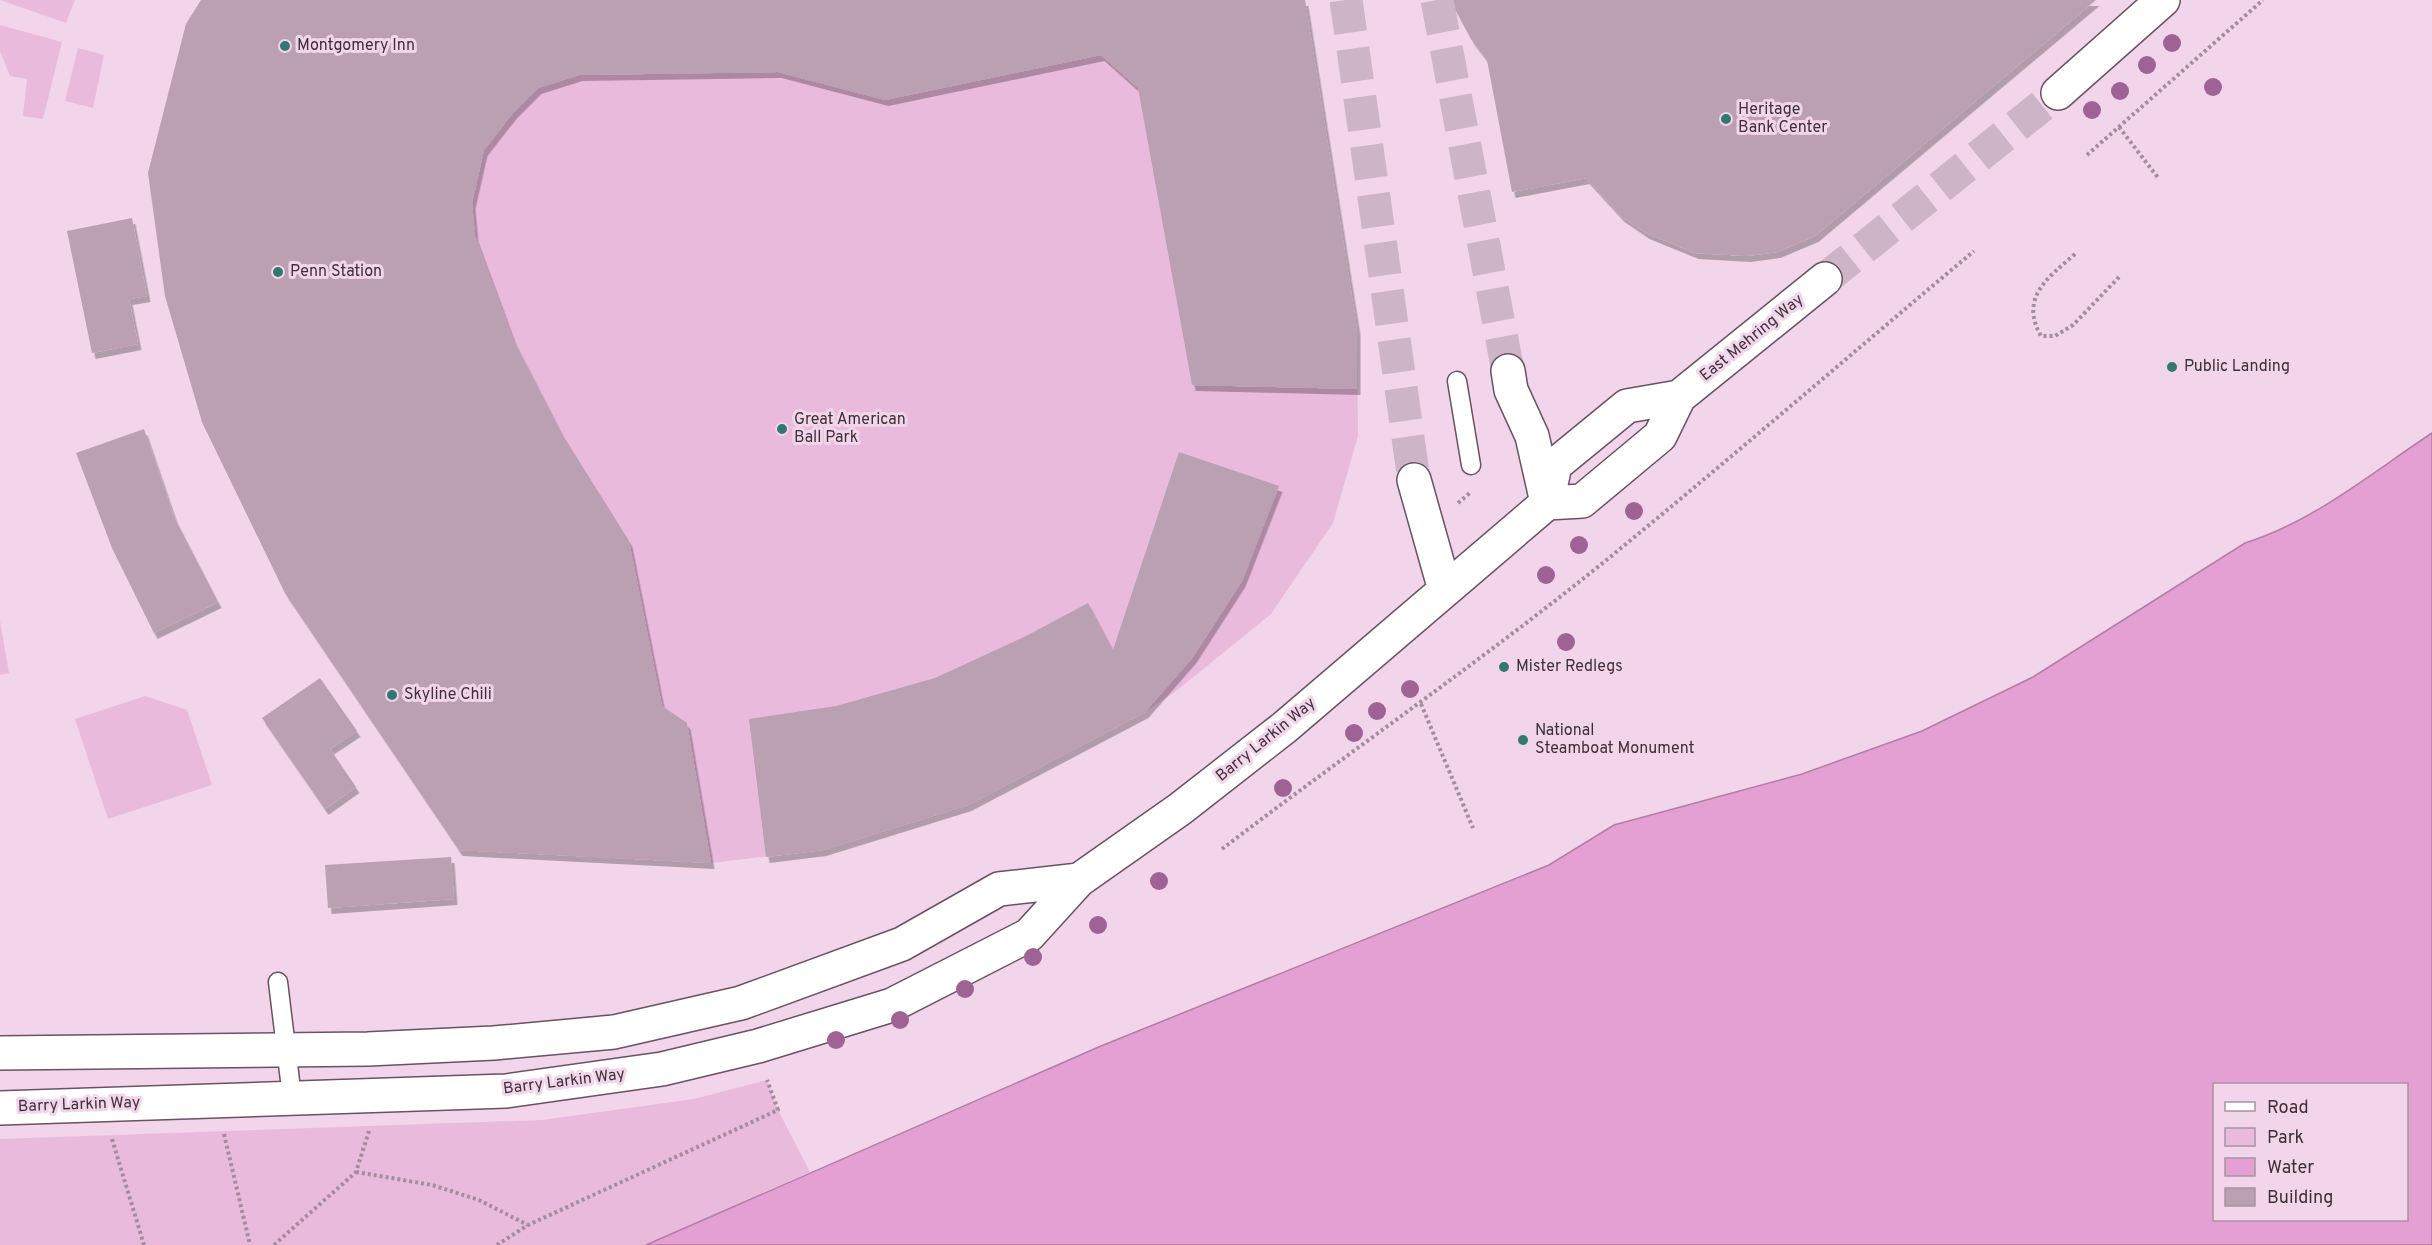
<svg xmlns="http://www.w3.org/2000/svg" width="2432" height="1245" viewBox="0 0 2432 1245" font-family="Overpass,sans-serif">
<defs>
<filter id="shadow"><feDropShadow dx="3.5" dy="6" stdDeviation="0" flood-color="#0004"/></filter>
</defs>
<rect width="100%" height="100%" fill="#f2d5ea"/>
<!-- green -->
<path fill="#eabadd" d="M0 0H75L66 23Z
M201 0H1305L1357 329 1358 436 1333 523 1271 614 1175 692 1145 712 968 805 823 850 711 863 459 850 285 593 202 422 148 173 186 24Z
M0 25 62 42 43 119 23 116 27 79 10 76 0 51Z
M78 48 104 55 93 108 65 101Z
M0 621 9 673 0 675Z
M145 696 187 710 212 785 108 819 75 719Z
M767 1080 778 1110 810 1172 646 1245H0V1139L542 1120 694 1099Z"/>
<!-- water -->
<path fill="#e49fd3" stroke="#b27ea5" stroke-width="1.5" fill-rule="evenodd" d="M2432 433V1245H646L1101 1046 1549 865 1614 825 1802 774 1922 731 2033 677 2245 543C2313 522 2373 472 2432 433ZM2214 1084H2406V1220H2214Z"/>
<!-- building -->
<path fill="#bb9fb3" filter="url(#shadow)" d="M201 0H1305L1357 329V389L1192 385 1138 88 1101 55 885 100 778 72 579 75 538 88 513 113 484 150 472 203 475 236 513 339 562 434 629 541 662 706 687 723 711 863 459 850 285 593 202 422 165 296 148 173 186 24Z
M1450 0H2096L1815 236 1777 252 1747 256 1695 253 1646 233 1621 216 1586 178 1512 192 1487 60 1471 39Z
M132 218 147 296 129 299 138 344 92 353 67 231Z
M144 429 174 517 218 602 154 633 112 548 76 453Z
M1179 452 1279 486 1242 581 1193 657 1145 712 968 805 823 850 766 857 749 719 836 706 935 678 1026 636 1088 603 1113 650Z
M320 678 357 731 330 749 356 787 325 809 262 718Z
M451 857 454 899 328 908 325 865Z"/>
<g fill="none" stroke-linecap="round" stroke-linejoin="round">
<!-- secondary-tunnel -->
<path stroke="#ceb4c7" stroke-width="33" stroke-dasharray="33 16" stroke-linecap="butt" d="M1346 0 1414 480
M1437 0 1508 371
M1825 279 2058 93"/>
<defs>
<path id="service" d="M1457 381 1471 465
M278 982 292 1097"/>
<path id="secondary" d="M2058 93 2163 0
M1508 371 1511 390 1532 436 1546 498
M1414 480 1445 590
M1547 503 1582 501 1660 436 1679 397 1825 279
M0 1053 368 1049 494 1043 614 1032 741 1003 902 944 999 889 1079 880
M0 1108 506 1091 662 1069 758 1046 892 1005 1029 935 1079 880 1180 809 1285 727 1547 503 1555 465 1627 406 1679 397"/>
</defs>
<!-- service casing -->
<use href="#service" stroke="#6a5163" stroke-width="21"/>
<!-- secondary casing -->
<use href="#secondary" stroke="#6a5163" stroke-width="36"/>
<!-- path -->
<path stroke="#a28d9c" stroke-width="4" stroke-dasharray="3 3" stroke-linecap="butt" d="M2119 127 2159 179
M2087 155 2263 0
M2075 254C2048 278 2019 297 2041 336H2055L2073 325 2121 275
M1458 503 1471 492
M1421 704 1473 828
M1222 849C1349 752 1480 662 1604 562 1729 460 1851 354 1974 251
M224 1134 250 1245
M112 1139 144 1245
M356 1172 432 1185 479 1200 528 1225
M274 1245 356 1172 369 1131
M497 1245 528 1225 778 1110 767 1080"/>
<!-- service -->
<use href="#service" stroke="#fff" stroke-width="18"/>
<!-- secondary -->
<use href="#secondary" stroke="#fff" stroke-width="33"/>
</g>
<!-- trees -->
<g fill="#9e6394">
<circle cx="2172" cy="43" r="9"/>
<circle cx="2147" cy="65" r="9"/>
<circle cx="2213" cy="87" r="9"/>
<circle cx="2120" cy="91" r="9"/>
<circle cx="2092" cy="110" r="9"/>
<circle cx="1634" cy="511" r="9"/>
<circle cx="1579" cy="545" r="9"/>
<circle cx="1546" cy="575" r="9"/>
<circle cx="1566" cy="642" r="9"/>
<circle cx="1410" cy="689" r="9"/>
<circle cx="1377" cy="711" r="9"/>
<circle cx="1354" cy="733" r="9"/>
<circle cx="1283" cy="788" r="9"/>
<circle cx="1159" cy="881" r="9"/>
<circle cx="1098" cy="925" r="9"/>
<circle cx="1033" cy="957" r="9"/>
<circle cx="965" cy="989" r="9"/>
<circle cx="900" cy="1020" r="9"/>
<circle cx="836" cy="1040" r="9"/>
</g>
<!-- markers -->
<g fill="#307870" stroke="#f2d5ea" stroke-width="2">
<circle cx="285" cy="46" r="6"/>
<circle cx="1726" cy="119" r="6"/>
<circle cx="278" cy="272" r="6"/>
<circle cx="2172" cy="367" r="6"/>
<circle cx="782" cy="429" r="6"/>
<circle cx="1504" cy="667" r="6"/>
<circle cx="392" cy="695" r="6"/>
<circle cx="1523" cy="740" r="6"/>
</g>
<g text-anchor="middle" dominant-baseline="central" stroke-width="6" stroke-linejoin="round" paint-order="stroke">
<!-- poi labels -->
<g font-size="16" fill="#3c3139" stroke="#f2d5ea" text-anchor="start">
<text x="297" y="46">Montgomery Inn</text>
<text x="1738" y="110">Heritage<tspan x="1738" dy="18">Bank Center</tspan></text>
<text x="290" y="272">Penn Station</text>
<text x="2184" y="367">Public Landing</text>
<text x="794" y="420">Great American<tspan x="794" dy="18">Ball Park</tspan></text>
<text x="1516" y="667">Mister Redlegs</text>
<text x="404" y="695">Skyline Chili</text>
<text x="1535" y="731">National<tspan x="1535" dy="18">Steamboat Monument</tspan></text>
</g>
<!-- street labels -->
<g font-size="16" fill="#3c3139" stroke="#f2d5ea">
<text transform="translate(1752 338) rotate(-39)">East Mehring Way</text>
<text transform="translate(1266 740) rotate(-39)">Barry Larkin Way</text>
<text transform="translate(564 1082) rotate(-7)">Barry Larkin Way</text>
<text transform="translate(79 1105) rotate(-2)">Barry Larkin Way</text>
</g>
</g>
<!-- legend -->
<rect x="2213" y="1083" width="195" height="138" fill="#f2d5ea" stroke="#a993a3" stroke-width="1.5"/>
<rect x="2225" y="1102" width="30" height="9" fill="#ffffff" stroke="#a993a3" stroke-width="1.5"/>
<text x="2267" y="1113" font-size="18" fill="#3c3139">Road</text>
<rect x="2225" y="1128" width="30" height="18" fill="#eabadd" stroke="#a993a3" stroke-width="1.5"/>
<text x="2267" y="1143" font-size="18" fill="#3c3139">Park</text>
<rect x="2225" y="1158" width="30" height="18" fill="#e49fd3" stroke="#a993a3" stroke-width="1.5"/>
<text x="2267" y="1173" font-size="18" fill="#3c3139">Water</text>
<rect x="2225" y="1188" width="30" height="18" fill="#bb9fb3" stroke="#a993a3" stroke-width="1.5"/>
<text x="2267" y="1203" font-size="18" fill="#3c3139">Building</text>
</svg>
